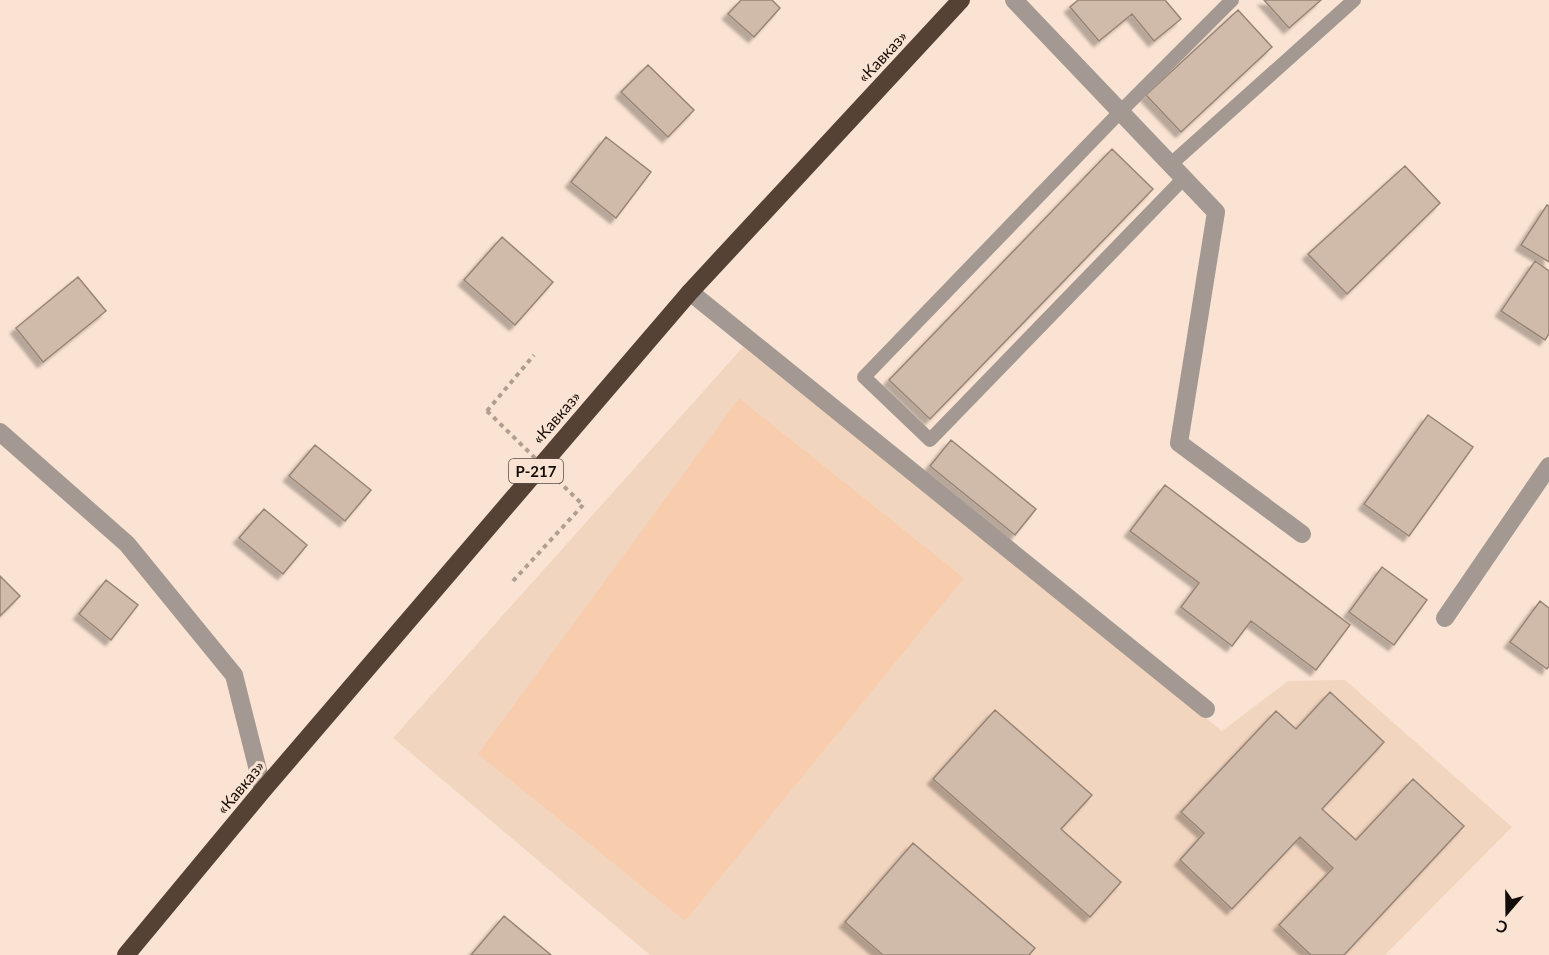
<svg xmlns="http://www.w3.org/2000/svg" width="1549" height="955" viewBox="0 0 1549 955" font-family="Lato,sans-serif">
<defs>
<filter id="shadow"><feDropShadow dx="-5.5" dy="5.5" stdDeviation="1.5" flood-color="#0004"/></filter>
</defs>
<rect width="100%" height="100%" fill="#fae3d2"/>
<!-- built -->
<path fill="#f2d5bf" d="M743 347 1222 731 1288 681 1345 680 1512 827 1385 955H650L393 738Z"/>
<!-- green -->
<path fill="#f8cdad" d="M739 398 964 578 685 921 478 754Z"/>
<!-- building -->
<path fill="#d0baaa" stroke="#998575" stroke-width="1.5" filter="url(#shadow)" d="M741 0H772L780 8 754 37 728 14Z
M1078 0H1165L1181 19 1154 41 1132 14 1099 41 1070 7Z
M1264 0H1321L1289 28Z
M1238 10 1272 47 1181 132 1146 95Z
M648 65 694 110 668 137 621 92Z
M606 137 651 172 616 218 571 182Z
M1112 149 1153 189 930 419 889 380Z
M1405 166 1440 203 1347 294 1308 254Z
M1547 205 1549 206V262L1521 245Z
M502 237 553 282 515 325 464 280Z
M1535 261 1549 271V334L1545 340 1501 311Z
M78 277 106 311 43 362 16 328Z
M1428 415 1473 447 1409 536 1364 504Z
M951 440 1036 509 1015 535 930 466Z
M315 445 371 490 345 521 289 476Z
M1165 485 1350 625 1316 670 1251 621 1232 646 1181 607 1199 583 1130 531Z
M264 509 307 545 283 574 239 538Z
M1382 567 1427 600 1394 645 1349 612Z
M0 576 20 596 0 616Z
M106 580 138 605 111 640 79 614Z
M1540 601 1549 608V666L1547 669 1510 642Z
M1330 692 1384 742 1322 809 1356 840 1413 779 1464 826 1344 955H1311L1279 925 1333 868 1300 837 1232 909 1180 860 1204 833 1181 812 1276 711 1296 729Z
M995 710 1092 795 1061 829 1121 882 1090 917 933 779Z
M913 843 1035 948 1029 955H883L845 922Z
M504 916 551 955H471Z"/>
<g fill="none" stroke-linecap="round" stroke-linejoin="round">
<!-- path -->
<path stroke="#b09e90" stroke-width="4" stroke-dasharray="4.5 4.5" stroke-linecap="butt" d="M487 411 534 355
M513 581 583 505"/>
<!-- lane -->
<path stroke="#a39992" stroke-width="14" d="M1171 164 1354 0
M1184 178 930 440 864 377 1120 112 1232 0"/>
<!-- street -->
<path stroke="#a39992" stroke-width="18" d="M1014 0 1216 212 1179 443 1302 534
M690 292 1206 709
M0 432 127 544 234 675 263 790
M1445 618 1549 466"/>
<!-- highway -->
<path stroke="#554234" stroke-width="18" d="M126 955 263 790 690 292 961 0"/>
<!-- path-bridge -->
<path stroke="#b09e90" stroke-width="4" stroke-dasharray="4.5 4.5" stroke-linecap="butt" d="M487 411 583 505"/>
</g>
<g text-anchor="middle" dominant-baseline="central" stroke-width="6" stroke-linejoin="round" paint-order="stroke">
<!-- shield labels -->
<rect fill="#fae3d2" stroke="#594d44" stroke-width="1.5" x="509" y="459" width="54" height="24" rx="4.5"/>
<g font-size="15" font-weight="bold" fill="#140d07">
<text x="536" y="471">Р-217</text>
</g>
<!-- street labels -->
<g font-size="16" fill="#140d07" stroke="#fae3d2">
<text transform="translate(882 56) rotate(-47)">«Кавказ»</text>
<text transform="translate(556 417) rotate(-49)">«Кавказ»</text>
<text transform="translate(240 787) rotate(-50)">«Кавказ»</text>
</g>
</g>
<!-- north arrow -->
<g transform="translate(1507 913) rotate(200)" stroke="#fae3d2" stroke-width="4.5" paint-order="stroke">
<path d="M0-4.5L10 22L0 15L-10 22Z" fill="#140d07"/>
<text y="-9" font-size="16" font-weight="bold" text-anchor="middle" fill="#140d07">С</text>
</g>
</svg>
